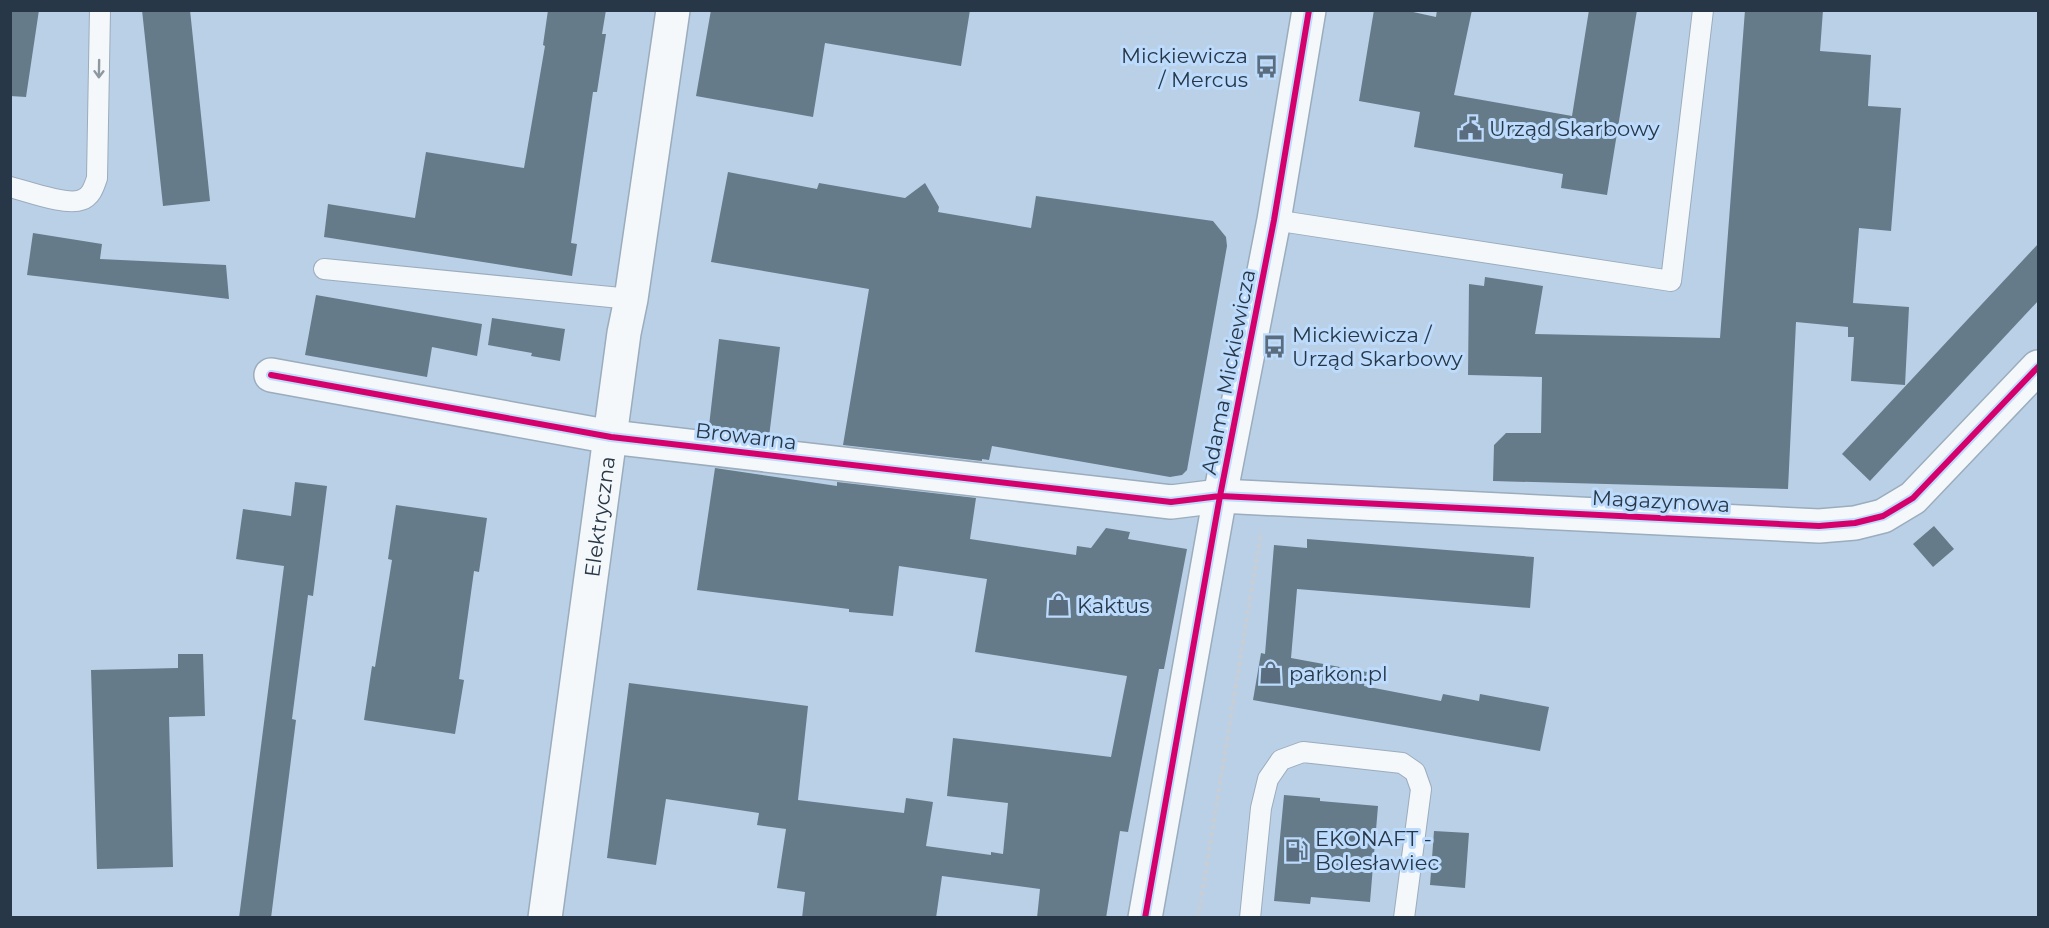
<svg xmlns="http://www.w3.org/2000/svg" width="2049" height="928" viewBox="0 0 2049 928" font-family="Montserrat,sans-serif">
<rect width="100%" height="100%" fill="#bad0e6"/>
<!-- building -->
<path fill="#657b8a" d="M10 10H39L26 97 10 96Z
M142 10H190L210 201 163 206Z
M548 10H606L602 34H606L597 92H593L571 243 577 244 572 276 324 237 328 204 415 218 426 152 524 168 545 46 543 45Z
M711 10H970L961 66 825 43 813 117 696 96Z
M1374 10H1404L1436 17 1437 10H1472L1454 95 1572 116 1589 10H1637L1607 195 1561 188 1563 174 1414 147 1420 112 1359 101Z
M1745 10H1823L1820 51 1871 55 1868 106 1901 108 1891 231 1859 228 1853 303 1909 307 1905 385 1851 381 1854 337H1848V327L1796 322 1788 489 1493 481 1494 445 1506 433H1541L1542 377 1468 375 1469 284 1484 286 1485 277 1543 286 1535 334 1720 338Z
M728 172 817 189 819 183 905 198 925 183 939 207 938 212 1031 228 1036 196 1213 221 1226 237 1227 246 1187 470 1182 475 1170 477 992 446 989 460 982 459V461L843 445 869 289 711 262Z
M33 233 102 244 100 259 226 265 229 299 27 275Z
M2038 244V301L1870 481 1842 454Z
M316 295 482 324 477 356 432 347 427 377 305 355Z
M492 318 565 329 560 361 531 356 532 353 488 345Z
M719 339 780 347 769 437 721 431V428L709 426Z
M715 468 837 486V482L976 498 970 539 1076 555 1077 546 1091 548 1106 528 1130 532 1128 539 1187 549 1164 669H1159L1128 832 1120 831 1106 918H1037L1040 889 942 876 936 918H802L805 892 777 888 786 829 757 825 759 813 666 799 656 865 607 858 629 683 808 706 798 800 904 813 906 798 933 802 926 846 991 855V852L1003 854 1008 803 947 796 953 738 1111 757 1127 676 975 652 987 579 899 566 893 616 849 612V609L697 590Z
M295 482 327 486 313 596 308 595 292 719 296 720 271 918H239L284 566 236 559 243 509 291 516Z
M396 505 487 518 479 572 474 571 459 679 464 680 455 734 364 720 372 666 375 667 392 560 388 559Z
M1934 526 1954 549 1933 567 1913 544Z
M1307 539 1534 557 1530 608 1297 589 1291 658 1367 672 1364 686 1441 701 1443 694 1479 701 1480 694 1549 707 1540 751 1253 700 1261 653 1265 654 1274 545 1307 548Z
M178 654H203L205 716 169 717 173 867 97 869 91 670 178 668Z
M1284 795 1320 798V801L1378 806 1370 902 1311 897 1310 904 1274 901Z
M1434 831 1469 833 1465 888 1430 885Z"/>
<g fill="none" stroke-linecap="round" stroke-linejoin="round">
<defs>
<path id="service" d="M10 187C27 191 66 206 81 200 91 197 94 187 97 178L100 10
M1274 220 1671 281 1703 10
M324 269 631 299
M1250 918 1261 808 1268 779 1281 760 1303 752 1402 763 1415 772 1421 789 1404 918"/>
<g id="minor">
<path d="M271 375 611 437 1171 502 1220 496 1819 526 1855 523 1883 516 1913 498 2038 367"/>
<path id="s1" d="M545 918 624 333 631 299 673 10"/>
<path d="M1145 918 1220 496 1274 220 1309 10"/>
</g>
</defs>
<!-- service casing -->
<use href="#service" stroke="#9bacbd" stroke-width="22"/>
<!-- minor casing -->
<use href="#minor" stroke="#9bacbd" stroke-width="36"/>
<!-- path -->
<path stroke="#c8ced5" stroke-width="4" stroke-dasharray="4.5 3" stroke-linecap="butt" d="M1198 918 1261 532"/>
<!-- service -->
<use href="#service" stroke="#f5f8fb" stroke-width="20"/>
<!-- minor -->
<use href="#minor" stroke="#f5f8fb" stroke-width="33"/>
<defs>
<path id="cycleway" d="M271 375 611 437 1171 502 1220 496 1819 526 1855 523 1883 516 1913 498 2038 367
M1145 918 1220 496 1274 220 1309 10"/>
</defs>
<!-- cycleway casing -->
<use href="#cycleway" stroke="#bddbfc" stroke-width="10"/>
<!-- cycleway -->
<use href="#cycleway" stroke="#d6006c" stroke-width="6"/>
</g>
<!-- one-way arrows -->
<defs><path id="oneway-shaft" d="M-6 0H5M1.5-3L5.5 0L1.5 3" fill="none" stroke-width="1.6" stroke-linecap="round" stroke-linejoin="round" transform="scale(1.5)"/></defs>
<use stroke="#8e98a1" href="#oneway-shaft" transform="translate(99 69) rotate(91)"/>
<!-- icons -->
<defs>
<symbol id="bus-bare" viewBox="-9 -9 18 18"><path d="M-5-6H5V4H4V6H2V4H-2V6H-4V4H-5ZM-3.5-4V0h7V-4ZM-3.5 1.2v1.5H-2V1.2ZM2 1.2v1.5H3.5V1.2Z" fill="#5a6d7f" stroke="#bddbfc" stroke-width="2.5" paint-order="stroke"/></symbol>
<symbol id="civic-bare" viewBox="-9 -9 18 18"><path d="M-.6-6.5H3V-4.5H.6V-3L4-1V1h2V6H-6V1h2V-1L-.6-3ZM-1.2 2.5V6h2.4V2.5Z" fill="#5a6d7f" stroke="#bddbfc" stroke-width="2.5" paint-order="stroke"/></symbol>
<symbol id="shop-bare" viewBox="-9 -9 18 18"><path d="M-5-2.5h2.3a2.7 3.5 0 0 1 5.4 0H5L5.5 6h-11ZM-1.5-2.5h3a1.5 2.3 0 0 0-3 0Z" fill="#5a6d7f" stroke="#bddbfc" stroke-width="2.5" paint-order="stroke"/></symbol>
<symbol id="fuel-bare" viewBox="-9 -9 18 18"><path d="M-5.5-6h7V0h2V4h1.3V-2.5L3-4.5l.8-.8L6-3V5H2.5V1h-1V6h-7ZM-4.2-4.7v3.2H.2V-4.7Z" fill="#5a6d7f" stroke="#bddbfc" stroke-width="2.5" paint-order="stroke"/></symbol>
</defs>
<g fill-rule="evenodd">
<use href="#bus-bare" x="1250" y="50" width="33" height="33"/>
<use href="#civic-bare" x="1454" y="112" width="33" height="33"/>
<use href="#bus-bare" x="1258" y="330" width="33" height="33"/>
<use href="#shop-bare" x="1042" y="588" width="33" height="33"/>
<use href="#shop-bare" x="1254" y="656" width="33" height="33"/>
<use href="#fuel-bare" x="1280" y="834" width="33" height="33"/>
</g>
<g text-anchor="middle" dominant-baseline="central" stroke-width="6" stroke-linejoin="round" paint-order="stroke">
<!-- poi labels -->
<g font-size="21" fill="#273747" stroke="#bddbfc" text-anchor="start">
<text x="1248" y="55" text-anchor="end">Mickiewicza<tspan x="1248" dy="24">/ Mercus</tspan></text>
<text x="1489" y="128">Urząd Skarbowy</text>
<text x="1292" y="334">Mickiewicza /<tspan x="1292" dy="24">Urząd Skarbowy</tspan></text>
<text x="1077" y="605">Kaktus</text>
<text x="1289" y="673">parkon.pl</text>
<text x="1315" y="838">EKONAFT -<tspan x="1315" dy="24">Bolesławiec</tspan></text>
</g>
<!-- street labels -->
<g font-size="21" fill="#273747" stroke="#bddbfc">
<text transform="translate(1228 372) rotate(-79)">Adama Mickiewicza</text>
<text transform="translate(746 436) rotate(7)">Browarna</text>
<text transform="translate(1661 501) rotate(3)">Magazynowa</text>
<text stroke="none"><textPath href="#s1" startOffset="405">Elektryczna</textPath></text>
</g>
</g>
<!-- border -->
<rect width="2049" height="928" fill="none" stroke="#273747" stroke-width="24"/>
</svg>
